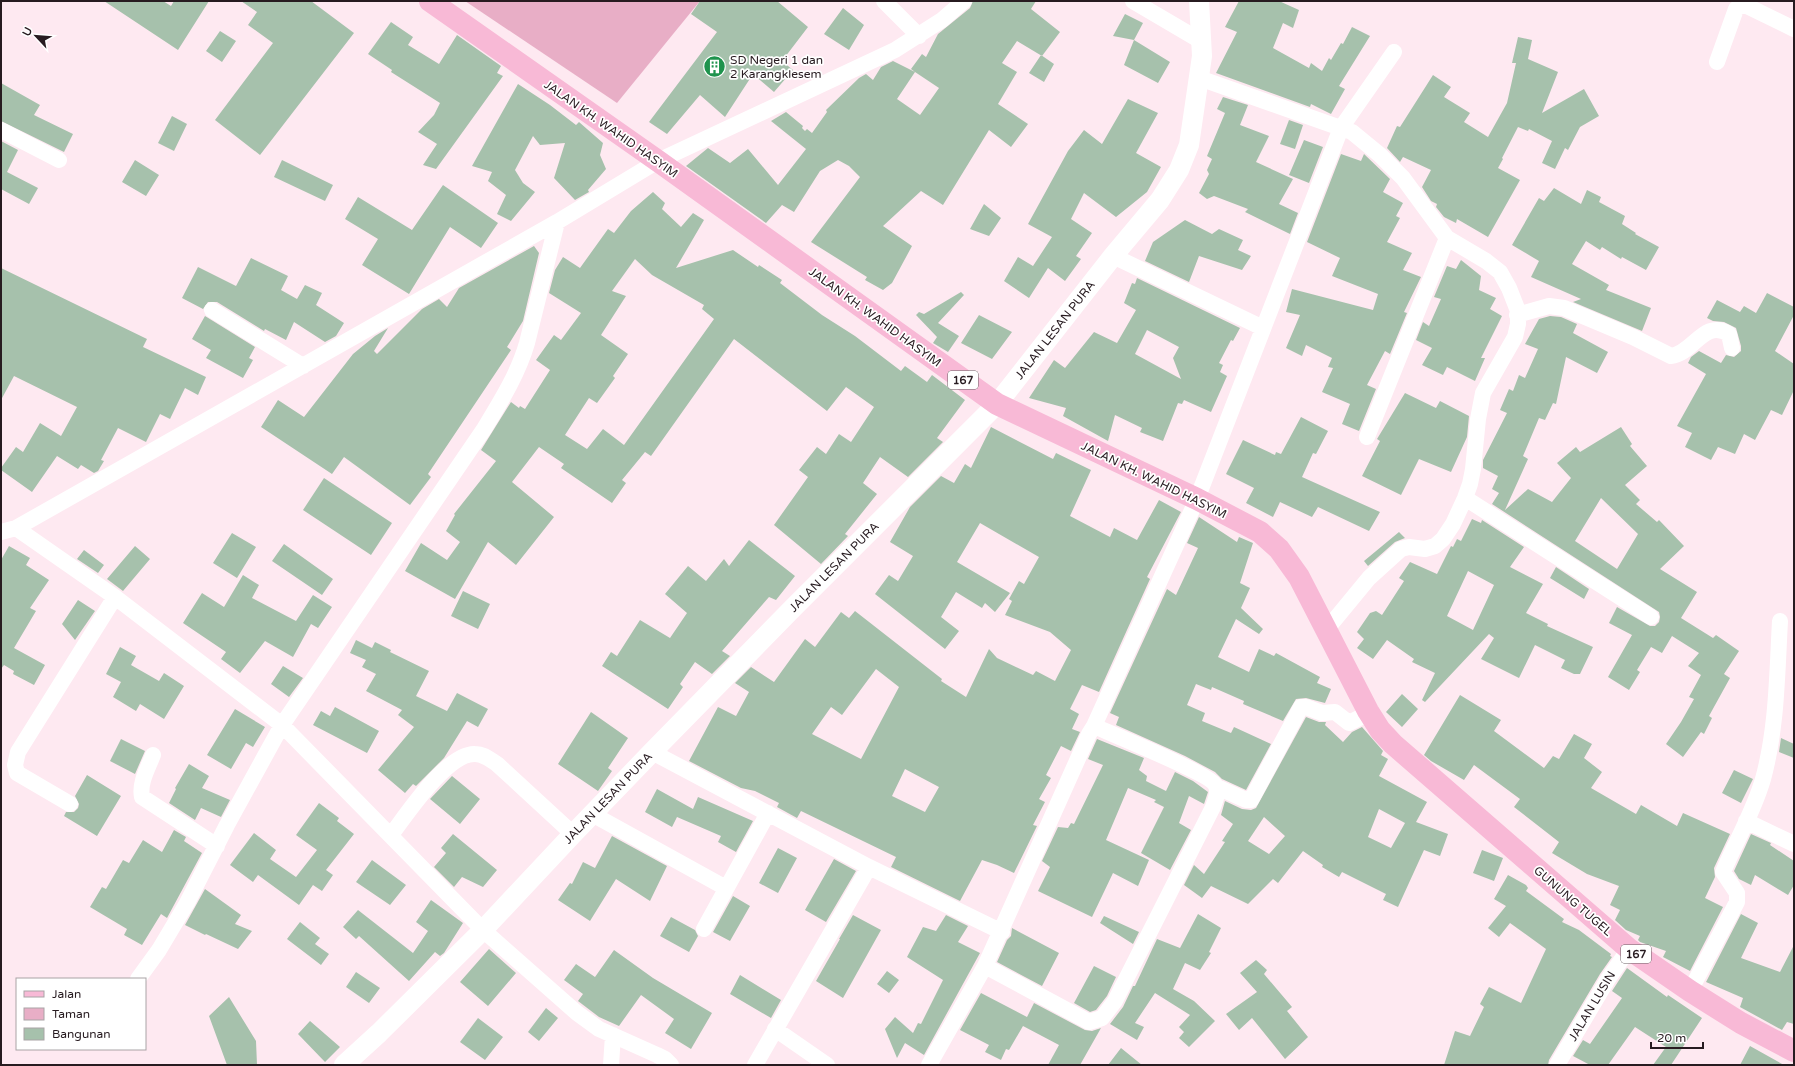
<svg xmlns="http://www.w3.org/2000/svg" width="1795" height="1066" viewBox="0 0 1795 1066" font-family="'Varela Round',sans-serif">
<rect width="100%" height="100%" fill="#fee9f1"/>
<!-- green -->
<path fill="#e8aec6" d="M465 1H700L617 103Z"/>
<!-- building -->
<path fill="#a6c1ac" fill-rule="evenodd" d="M104 1H163L171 6 174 1H209L178 50Z
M241 1H311L354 33 260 155 215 120 273 43 248 25 257 12Z
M700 1H777L808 27 782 61 793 70 774 92 753 74 725 117 700 95 667 134 649 122 717 32 691 14Z
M973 1H1036L1031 9 1060 32 1042 56 1017 41 1002 63 1017 72 998 104 1028 124 1011 147 989 130 943 205 921 191 883 226 912 246 892 283 883 290 865 280 867 277 811 242 860 177 849 166 838 160 820 171 794 212 782 205 766 223 686 166 708 148 730 163 748 149 778 185 806 149 771 121 786 112 803 126 802 128 805 131 807 129 812 133 827 112 826 110 859 78 866 74 873 80 881 67 893 61 915 72 911 69 922 54 926 57 938 34 970 8ZM915 72 939 88 920 115 897 99Z
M1239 1H1279L1299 10 1293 28 1283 23 1273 48 1309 68 1311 63 1322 71 1329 58 1331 60 1341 43 1343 44 1352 27 1370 36 1339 86 1345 89 1331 114 1311 104 1310 107 1216 73 1237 32 1225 27Z
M843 8 864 25 849 50 824 34Z
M1125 14 1143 23 1134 40 1113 36Z
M391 22 413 37 408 45 439 64 457 35 501 66 497 73 503 76 436 169 423 165 437 144 418 132 434 115 440 103 391 72 392 70 368 54Z
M220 31 236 41 222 62 206 51Z
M1518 37 1532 40 1528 59 1558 72 1542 113 1584 89 1599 116 1580 127 1568 150 1565 148 1555 169 1542 163 1552 141 1529 129 1528 131 1518 127 1502 158 1503 159 1498 168 1520 180 1488 237 1457 219 1456 223 1444 217 1436 207 1437 204 1431 201 1422 187 1431 170 1403 157 1400 162 1387 148 1397 126 1400 127 1433 75 1451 87 1444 97 1470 113 1464 122 1488 137 1507 103 1516 63H1512Z
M1134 40 1170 62 1158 83 1124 65Z
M1041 55 1054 64 1044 82 1029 73Z
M1 83 40 105 34 115 73 134 64 152 1 121Z
M518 84 550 105 576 125 579 122 603 143 600 155 606 169 588 190 589 192 575 200 554 178 565 143 540 145 533 136 515 170 523 183 535 192 511 221 497 214 506 195 488 181 492 172 472 166Z
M1223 97 1248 105 1240 125 1269 136 1256 162 1293 179 1279 204 1298 213 1290 234 1245 212 1248 209 1214 196 1207 199 1199 193 1209 174 1207 170 1212 159 1207 156 1225 113 1217 109Z
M1128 99 1158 113 1136 153 1161 167 1147 192 1116 217 1084 193 1071 219 1092 233 1076 256 1081 259 1065 281 1048 268 1029 298 1004 281 1018 257 1033 266 1052 237 1028 224 1068 151 1084 130 1102 144Z
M172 116 187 124 174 151 158 143Z
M1289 120 1303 125 1295 149 1280 144Z
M1304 140 1323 147 1309 183 1289 175Z
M1 141 18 150 7 172 38 188 29 204 1 189Z
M1341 154 1361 161 1364 154 1390 179 1383 192 1403 203 1396 216 1400 218 1387 242 1412 253 1403 270 1421 277 1404 312 1407 313 1390 354 1385 351 1367 385 1376 389 1359 431 1342 424 1350 404 1322 392 1333 368 1328 367 1332 358 1306 345 1302 356 1286 348 1300 315 1286 312 1292 289 1373 310 1378 294 1332 276 1340 258 1307 242Z
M135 160 159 175 146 196 122 182Z
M282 160 333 185 325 201 274 177Z
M443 185 498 223 481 248 450 227 409 294 362 265 378 239 345 219 358 197 412 230Z
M1554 188 1581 204 1587 190 1601 197 1599 202 1625 216 1622 224 1636 233 1635 234 1659 247 1646 270 1622 257 1621 259 1602 247 1600 250 1586 241 1572 264 1609 285 1606 290 1651 308 1642 331 1573 302 1581 299 1531 277 1539 261 1512 245 1539 198 1544 201Z
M653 192 665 203 662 209 681 227 693 213 704 220 676 268 733 250 758 267 759 265 782 280 780 283 822 315 855 336 901 371 905 366 927 382 932 375 965 400 937 438 943 442 908 477 880 457 863 483 877 494 845 534 848 536 821 564 774 525 808 477 799 470 817 447 826 454 839 434 851 442 874 407 846 387 827 411 734 339 651 456 645 452 622 480 626 483 612 503 561 468 564 464 539 447 512 482 554 517 516 565 488 542 455 599 405 571 421 543 447 560 460 542 446 531 455 515 454 514 496 461 481 450 511 402 519 408 520 406 525 409 550 370 536 360 554 335 561 340 581 313 549 293 555 270 563 257 580 268 608 229 614 233 631 211ZM635 259 652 275 704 305 702 309 714 319 624 445 603 429 587 449 565 435 589 398 597 403 615 378 613 376 628 354 601 335 626 296 612 291Z
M984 204 1001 218 989 236 970 229Z
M1185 220 1212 234 1219 229 1243 240 1238 250 1251 256 1242 270 1199 256 1189 282 1145 261 1153 242Z
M534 246 539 253 523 321 507 347 511 350 428 474 431 477 410 505 344 457 332 474 261 427 278 400 304 417 353 354 375 336 388 328 374 351 377 354 422 309 439 299 447 307 459 288Z
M251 258 288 276 281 290 297 299 305 285 322 293 316 305 344 323 336 336 325 342 294 322 286 340 265 329 264 331 217 302H208L203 309 182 298 198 267 236 286Z
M1461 260 1481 276 1479 290 1496 298 1490 309 1502 316 1481 358H1485L1475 381 1447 367 1443 375 1422 365 1432 348 1416 340 1423 322 1429 326 1441 299 1434 297 1447 266 1456 269Z
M1 268 147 339 143 347 206 377 198 395 185 388 170 419 160 414 146 442 118 428 101 460 104 461 98 471 94 473 81 465 78 469 57 456 32 492 1 470V468L16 447 23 452 40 423 61 436 77 407 14 376 1 400Z
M1137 278 1240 328 1233 341 1231 340 1219 363 1223 365 1220 372 1227 376 1211 412 1184 400 1182 404 1178 403 1163 441 1140 432 1142 428 1115 415 1108 441 1063 416 1066 408 1029 398 1054 360 1065 368 1094 332 1117 343 1136 310 1124 303 1132 283 1135 284ZM1147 330 1179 347 1173 358 1181 379 1135 354Z
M961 292 964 295 938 323 959 336 948 352 933 343 937 337 916 315 919 312 924 314Z
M1767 293 1794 307V315L1775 351 1794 364V390L1782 415 1771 410 1755 440 1744 434 1735 454 1718 447 1711 460 1685 447 1692 433 1677 426 1706 374 1688 363 1691 357 1699 351 1721 363 1726 355 1734 357 1741 351V346L1736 328 1724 322 1713 321 1707 318 1717 300 1740 312 1744 306 1756 313Z
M979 315 1012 332 992 359 961 343Z
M205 316 255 347 249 358 253 360 243 378 206 358 211 350 192 339Z
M1550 316 1561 317 1577 324 1573 333 1608 352 1597 373 1566 357 1556 404 1553 403 1545 420 1539 418 1523 456 1528 459 1505 510 1528 489 1552 502 1571 478 1557 463 1576 447 1580 452 1621 427 1632 444 1630 446 1647 466 1625 485 1640 500 1636 504 1657 522 1659 520 1684 546 1660 569 1697 592 1681 618 1713 638 1716 635 1739 651 1724 674 1730 678 1709 716 1712 718 1704 734 1701 732 1683 757 1666 744 1681 722 1694 699 1689 697 1701 675 1688 666 1699 653 1672 636 1662 653 1651 647 1637 670 1640 672 1629 690 1608 677 1632 635 1609 623 1617 607 1650 626H1655L1659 622 1660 617 1659 612 1492 504 1499 493 1492 489 1498 476 1483 468V460L1507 413 1500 410 1509 389 1513 391 1519 375 1525 378 1538 349 1525 344 1539 319ZM1601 498 1638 534 1617 569 1575 541Z
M1405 393 1436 408 1440 401 1469 416 1467 437 1451 472 1419 459 1401 495 1362 476 1380 441 1377 439Z
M1301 417 1328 431 1316 454 1313 453 1302 477 1380 512 1369 531 1318 507 1312 517 1280 502 1273 517 1246 503 1254 488 1226 474 1243 440 1275 455 1276 452 1281 454Z
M991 427 1053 459 1056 453 1091 470 1070 516 1110 537 1114 528 1137 540 1159 500 1181 512 1147 577 1150 579 1099 692 1082 685 1070 709 1079 714 1072 729 1080 732 1071 751 1061 746 1046 775 1051 778 1039 799 1045 802 1033 825 1037 826 1014 873 997 865 982 860 960 901 891 867 896 857 801 811 797 818 777 807 779 803 755 791 741 788 689 761 718 707 736 716 749 692 735 683 751 667 774 682 805 639 815 647 841 612 849 618 855 611 942 679 941 681 966 697 989 649 997 658 1033 675 1036 671 1055 681 1071 650 1050 632 1005 615 1012 601 1009 599 1019 581 1024 584 1039 557 980 523 957 562 1010 593 995 612 985 603 982 608 956 592 941 617 959 631 945 649 875 594 889 575 898 581 913 556 890 542 910 507 941 476 954 483 965 464 971 468ZM876 669 899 687 861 759 812 734 831 707 842 715ZM905 769 939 787 925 812 892 796Z
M324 478 392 523 371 555 303 510Z
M1199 517 1237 542 1239 537 1253 543 1240 583 1250 588 1241 608 1263 629 1259 634 1236 619 1218 657 1249 672 1259 649 1274 656 1276 653 1320 677 1317 683 1331 689 1325 703 1306 698 1296 699 1283 721 1243 704 1244 701 1212 687 1211 690 1196 684 1187 705 1205 713 1202 721 1231 733 1234 727 1271 744 1246 790 1222 779 1215 772 1185 756 1116 725 1119 717 1110 713 1167 589 1176 595 1198 548 1187 543Z
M1472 519 1481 523 1482 520 1524 547 1510 567 1543 584 1526 613 1548 624 1547 626 1593 647 1580 674H1574L1561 668 1565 660 1535 645 1519 678 1481 659 1494 638 1489 634 1425 702 1422 700 1435 673 1412 662 1414 659 1387 640 1373 659 1357 648 1364 639 1357 632 1370 613 1376 611 1382 615 1404 581 1399 578 1410 562 1437 574 1451 546 1453 547 1457 539 1461 541ZM1468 571 1494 585 1473 630 1447 616Z
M1399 532 1405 538 1395 542 1368 566 1364 561Z
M232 533 256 547 237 578 213 563Z
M749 540 795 576 776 600 769 597 722 651 730 656 712 674 695 662 680 684 683 687 668 709 602 666 611 652 617 656 640 620 670 638 687 613 665 594 688 566 706 581 724 559 729 566Z
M284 544 333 579 322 595 272 561Z
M9 546 30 558 26 565 49 580 30 608 36 611 14 648 45 665 34 685 13 674 14 671 4 665 1 669V560Z
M135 546 150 559 123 591 107 579Z
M84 550 104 565 98 573 77 559Z
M1556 567 1589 589 1584 599 1550 578Z
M243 575 259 585 252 598 296 621 313 595 332 607 318 628 311 624 293 657 265 641 240 673 221 659 226 652 183 623 202 593 224 607Z
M463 591 490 604 478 629 451 616Z
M78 600 95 611 75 640 62 624Z
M356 640 372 648 375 642 391 650 390 652 429 671 416 696 447 711 457 693 488 709 478 727 467 721 444 758 416 786 413 784 405 793 378 770 414 727 398 715 402 710 366 691 376 674 362 667 366 660 350 653Z
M120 647 136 656 131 665 159 681 164 673 184 686 164 719 140 704 136 711 113 697 121 682 106 674Z
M283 666 303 678 289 697 271 684Z
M1402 694 1418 709 1402 727 1386 712Z
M1460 695 1501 720 1494 731 1544 768 1553 756 1559 759 1574 734 1592 744 1584 758 1602 772 1591 788 1636 814 1641 805 1677 826 1683 813 1730 834 1714 868 1715 877 1705 898 1723 907 1690 971 1663 957 1666 951 1640 942 1638 940 1640 936 1626 930 1615 920 1620 910 1610 905 1619 886 1587 874 1552 853 1559 842 1514 807 1520 799 1474 765 1464 780 1431 761 1424 755Z
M335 707 379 731 367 753 313 725 321 711 330 716Z
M235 709 265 727 253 747 246 743 231 769 207 755Z
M591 712 628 738 608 768 612 771 598 791 558 764Z
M1306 717 1319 722H1326L1325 725 1343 742 1352 732 1362 727 1383 751 1381 755 1388 759 1379 776 1427 802 1416 822 1448 834 1440 856 1424 850 1398 907 1383 900 1386 894 1342 872 1339 877 1322 867 1323 865 1303 851 1278 883 1273 879 1248 904 1211 886 1202 898 1184 885 1194 865 1204 874 1225 842 1222 841 1233 824 1221 815 1225 801 1242 809 1251 810 1256 808ZM1379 809 1405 823 1391 848 1368 837ZM1264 817 1285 836 1269 854 1248 841Z
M1781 738 1794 744V758L1779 752Z
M121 739 145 751 135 774 110 761Z
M1097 739 1144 758 1139 770 1147 776 1146 781 1166 791 1175 772 1193 781 1208 792 1204 804 1189 796 1179 823 1191 830 1170 870 1141 853 1164 807 1154 802 1156 800 1128 788 1106 840 1149 860 1138 886 1113 873 1092 917 1038 891 1050 867 1042 861 1058 827 1068 828 1071 823 1074 824 1103 765 1088 759Z
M189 764 209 776 202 788 230 800 221 817 201 808 195 820 169 803 176 789 175 788Z
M1734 770 1753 779 1741 803 1722 793Z
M87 775 121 796 97 836 64 816 66 812H74L78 808 79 804 75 796Z
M452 776 480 799 460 824 430 799Z
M657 789 693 809 698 797 753 821 736 852 718 842 721 836 677 817 672 827 645 812Z
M319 803 339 818 337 821 354 834 326 870 333 875 322 891 313 885 299 905 258 875 253 882 230 865 254 833 276 850 270 859 296 877 317 850 296 835Z
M174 830 186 837 184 841 202 853 167 918 161 914 142 945 124 935 127 929 90 907 102 887 106 889 123 860 129 863 143 840 162 852Z
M453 834 497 870 483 887 462 877 454 887 434 867 446 853 441 848Z
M1751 834 1771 843 1770 845 1794 861V885L1788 895 1755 875 1751 885 1739 879 1734 871Z
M612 836 667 866 650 901 616 879 590 921 558 900 570 883 572 884 583 862 595 868Z
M778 848 797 858 778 893 759 883Z
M1482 850 1503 858 1494 881 1473 873Z
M834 859 856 871 826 922 805 910Z
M372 860 406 885 390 905 356 882Z
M1508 875 1526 885 1528 888 1526 891 1564 919 1562 922 1579 930 1611 954 1610 956 1612 957 1600 974 1549 1060 1548 1065H1444L1455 1031 1470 1036 1484 1007 1480 1004 1489 987 1521 1003 1546 949 1510 923 1499 937 1488 928 1506 906 1494 899Z
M205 889 241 915 235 924 252 931 238 949 206 934 205 935 185 925Z
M733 896 750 906 730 941 713 932Z
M431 900 463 923 444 953 440 956 435 952 409 981 359 936 356 939 343 927 358 910 413 953 428 931 416 922Z
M1198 914 1221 928 1209 952 1211 953 1200 970 1185 963 1173 989 1194 1001 1215 1021 1189 1047 1179 1038 1184 1032 1179 1027 1190 1015 1155 993 1135 1023 1144 1027 1137 1040 1110 1024 1123 1007 1133 986H1135L1157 939 1180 948Z
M1741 914 1758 923 1741 958 1780 972 1794 945V1024L1787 1022 1782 1030 1740 1007 1743 998 1706 982Z
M853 915 881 930 843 998 816 981 840 939H839Z
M946 915 968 926 958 942 980 953 924 1055 905 1043 897 1058 885 1029 895 1017 913 1033 918 1023 921 1024 943 980 907 957 923 927 936 931Z
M1104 916 1139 932 1133 944 1100 923Z
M671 917 695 930 698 936 689 952 660 936Z
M300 922 320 938 315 944 329 954 321 965 287 939Z
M1012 928 1059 953 1042 986 997 962 1007 940 1011 936Z
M489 949 516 973 488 1006 460 982Z
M614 950 653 978 712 1013 691 1049 665 1033 674 1019 641 995 619 1026 599 1017 578 1001 583 994 564 980 576 964 595 977Z
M1256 960 1267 970 1264 974 1292 1007 1287 1011 1308 1037 1285 1059 1252 1018 1239 1030 1226 1014 1257 992 1240 973Z
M1094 966 1116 977 1107 996 1096 1010 1090 1012 1074 1003Z
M1627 968 1667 997 1668 995 1702 1018 1671 1065H1653L1666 1047 1635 1027 1608 1065H1590L1573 1056 1583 1040 1590 1044 1622 998 1612 991Z
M887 971 899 980 889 993 877 984Z
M356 972 380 988 369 1003 346 987Z
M740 975 781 1000 771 1018 730 994Z
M981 993 1027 1017 1034 1003 1085 1030 1092 1031 1101 1028 1080 1065H1048L1059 1045 1023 1026 1009 1050 1006 1049 1001 1060 985 1052 989 1045 960 1030Z
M229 997 256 1041 257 1065H227L209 1016Z
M546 1008 558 1018 539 1041 528 1032Z
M478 1018 503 1037 485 1060 460 1042Z
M310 1021 340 1047 325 1062 298 1034Z
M1750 1046 1784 1065H1740Z
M1121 1048 1142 1065H1108Z"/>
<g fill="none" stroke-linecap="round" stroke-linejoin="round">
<!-- minor -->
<path stroke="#fff" stroke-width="16" d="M884 1 919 36
M1133 1 1201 41
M1717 62 1736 9 1740 6H1747L1794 29
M1199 78 1352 132 1380 155 1403 178 1447 238 1486 261 1500 272 1509 288 1518 311V324L1515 337 1483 393 1478 419 1473 469 1470 484 1465 498 1453 524 1443 539 1435 546 1425 549 1409 547 1401 549 1369 578 1327 629
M1 130 59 160
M1113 256 1263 328
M212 310 303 366
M1517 315 1549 306 1564 308 1633 337 1671 356C1693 354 1704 318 1729 334L1732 348
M1367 437 1447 238
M1465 498 1651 617
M16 528 557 222 658 161 895 50 942 20 964 1
M1 532 16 528 115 597 282 725 483 930 577 1013 599 1029 657 1055 665 1059 671 1065
M652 752 869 867 1002 932
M153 755C148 768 139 783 142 797L217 846
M1217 787 1246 800H1251L1301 707H1306L1322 713 1335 712 1349 723 1369 713
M70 804 17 773 15 765 18 752 115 597
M592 814 726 888
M1746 821 1794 844
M391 835C407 814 447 753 475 754 484 754 489 759 497 764L573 834
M704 929 768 813
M985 966 1089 1022 1102 1018 1115 1001 1213 807C1215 801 1219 793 1216 786 1212 775 1112 734 1094 726
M138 979 159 950 187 903 227 825 282 725 484 429C501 401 518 374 527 343L557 222
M1690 991 1737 902V893L1723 872C1736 841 1754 811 1763 779 1777 728 1777 674 1780 621
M775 1029 827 1065
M611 1065 613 1035
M755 1065 869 867
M929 1065 985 966 1089 734 1094 726 1197 499 1341 128 1394 52
M1557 1065 1608 979 1629 949"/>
<!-- tertiary -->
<path stroke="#fff" stroke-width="20" d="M344 1065 379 1033 483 930 573 834 652 752 792 609 997 404 1113 256 1160 200 1179 170 1189 145 1202 56 1199 1"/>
<!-- primary -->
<path stroke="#f8b9d6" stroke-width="22" d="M430 1 658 161 997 404 1197 499 1260 532 1279 549 1299 577 1368 711 1380 730 1393 744 1629 949 1690 991 1741 1023 1794 1051"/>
</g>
<!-- icons -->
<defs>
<symbol id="building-disc" viewBox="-11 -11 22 22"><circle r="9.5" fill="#1e934d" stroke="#fff"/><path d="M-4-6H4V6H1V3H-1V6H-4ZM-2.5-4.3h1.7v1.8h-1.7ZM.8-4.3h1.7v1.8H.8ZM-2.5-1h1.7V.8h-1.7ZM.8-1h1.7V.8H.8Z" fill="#fff"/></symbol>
</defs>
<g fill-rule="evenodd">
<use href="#building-disc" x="702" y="54" width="25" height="25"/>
</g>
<g text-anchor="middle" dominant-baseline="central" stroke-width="3.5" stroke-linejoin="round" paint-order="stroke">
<!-- shield labels -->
<g fill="#fff" stroke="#685f63" stroke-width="1">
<rect x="948" y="371" width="30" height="18" rx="3"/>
<rect x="1621" y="945" width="30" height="18" rx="3"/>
</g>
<g font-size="11" font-weight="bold" fill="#271b20">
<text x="963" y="380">167</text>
<text x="1636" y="954">167</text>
</g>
<!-- poi labels -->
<g font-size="12" fill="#271b20" stroke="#fff" text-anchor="start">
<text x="730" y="60">SD Negeri 1 dan<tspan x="730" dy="14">2 Karangklesem</tspan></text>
</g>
<!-- street labels -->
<g font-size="12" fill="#271b20" stroke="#fff">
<text transform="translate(611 129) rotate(35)">JALAN KH. WAHID HASYIM</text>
<text transform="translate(875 317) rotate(36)">JALAN KH. WAHID HASYIM</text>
<text transform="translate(1055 330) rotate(-52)">JALAN LESAN PURA</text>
<text transform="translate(1154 480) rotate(26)">JALAN KH. WAHID HASYIM</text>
<text transform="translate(834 567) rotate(-45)">JALAN LESAN PURA</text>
<text transform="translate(608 798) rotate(-46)">JALAN LESAN PURA</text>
<text transform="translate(1573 901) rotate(41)">GUNUNG TUGEL</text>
<text transform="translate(1592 1006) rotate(-59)">JALAN LUSIN</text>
</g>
</g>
<!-- border -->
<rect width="1795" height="1066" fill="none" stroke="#271b20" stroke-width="4"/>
<!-- legend -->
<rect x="16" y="978" width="130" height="72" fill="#ffffff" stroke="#a9a4a6"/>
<rect x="24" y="991" width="20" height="6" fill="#f8b9d6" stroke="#a9a4a6"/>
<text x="52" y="998" font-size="12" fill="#271b20">Jalan</text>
<rect x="24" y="1008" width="20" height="12" fill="#e8aec6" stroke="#a9a4a6"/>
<text x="52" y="1018" font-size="12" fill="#271b20">Taman</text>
<rect x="24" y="1028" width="20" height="12" fill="#a6c1ac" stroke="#a9a4a6"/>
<text x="52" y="1038" font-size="12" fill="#271b20">Bangunan</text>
<!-- north arrow -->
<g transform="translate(36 36) rotate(296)" stroke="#ffffff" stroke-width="3" paint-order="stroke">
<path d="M0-3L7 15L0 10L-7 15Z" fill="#271b20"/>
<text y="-6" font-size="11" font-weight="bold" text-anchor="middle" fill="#271b20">U</text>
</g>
<!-- scale -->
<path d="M1651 1042v6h52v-6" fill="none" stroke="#271b20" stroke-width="2"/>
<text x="1657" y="1042" font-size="12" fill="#271b20" stroke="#ffffff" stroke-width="3" paint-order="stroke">20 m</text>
</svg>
